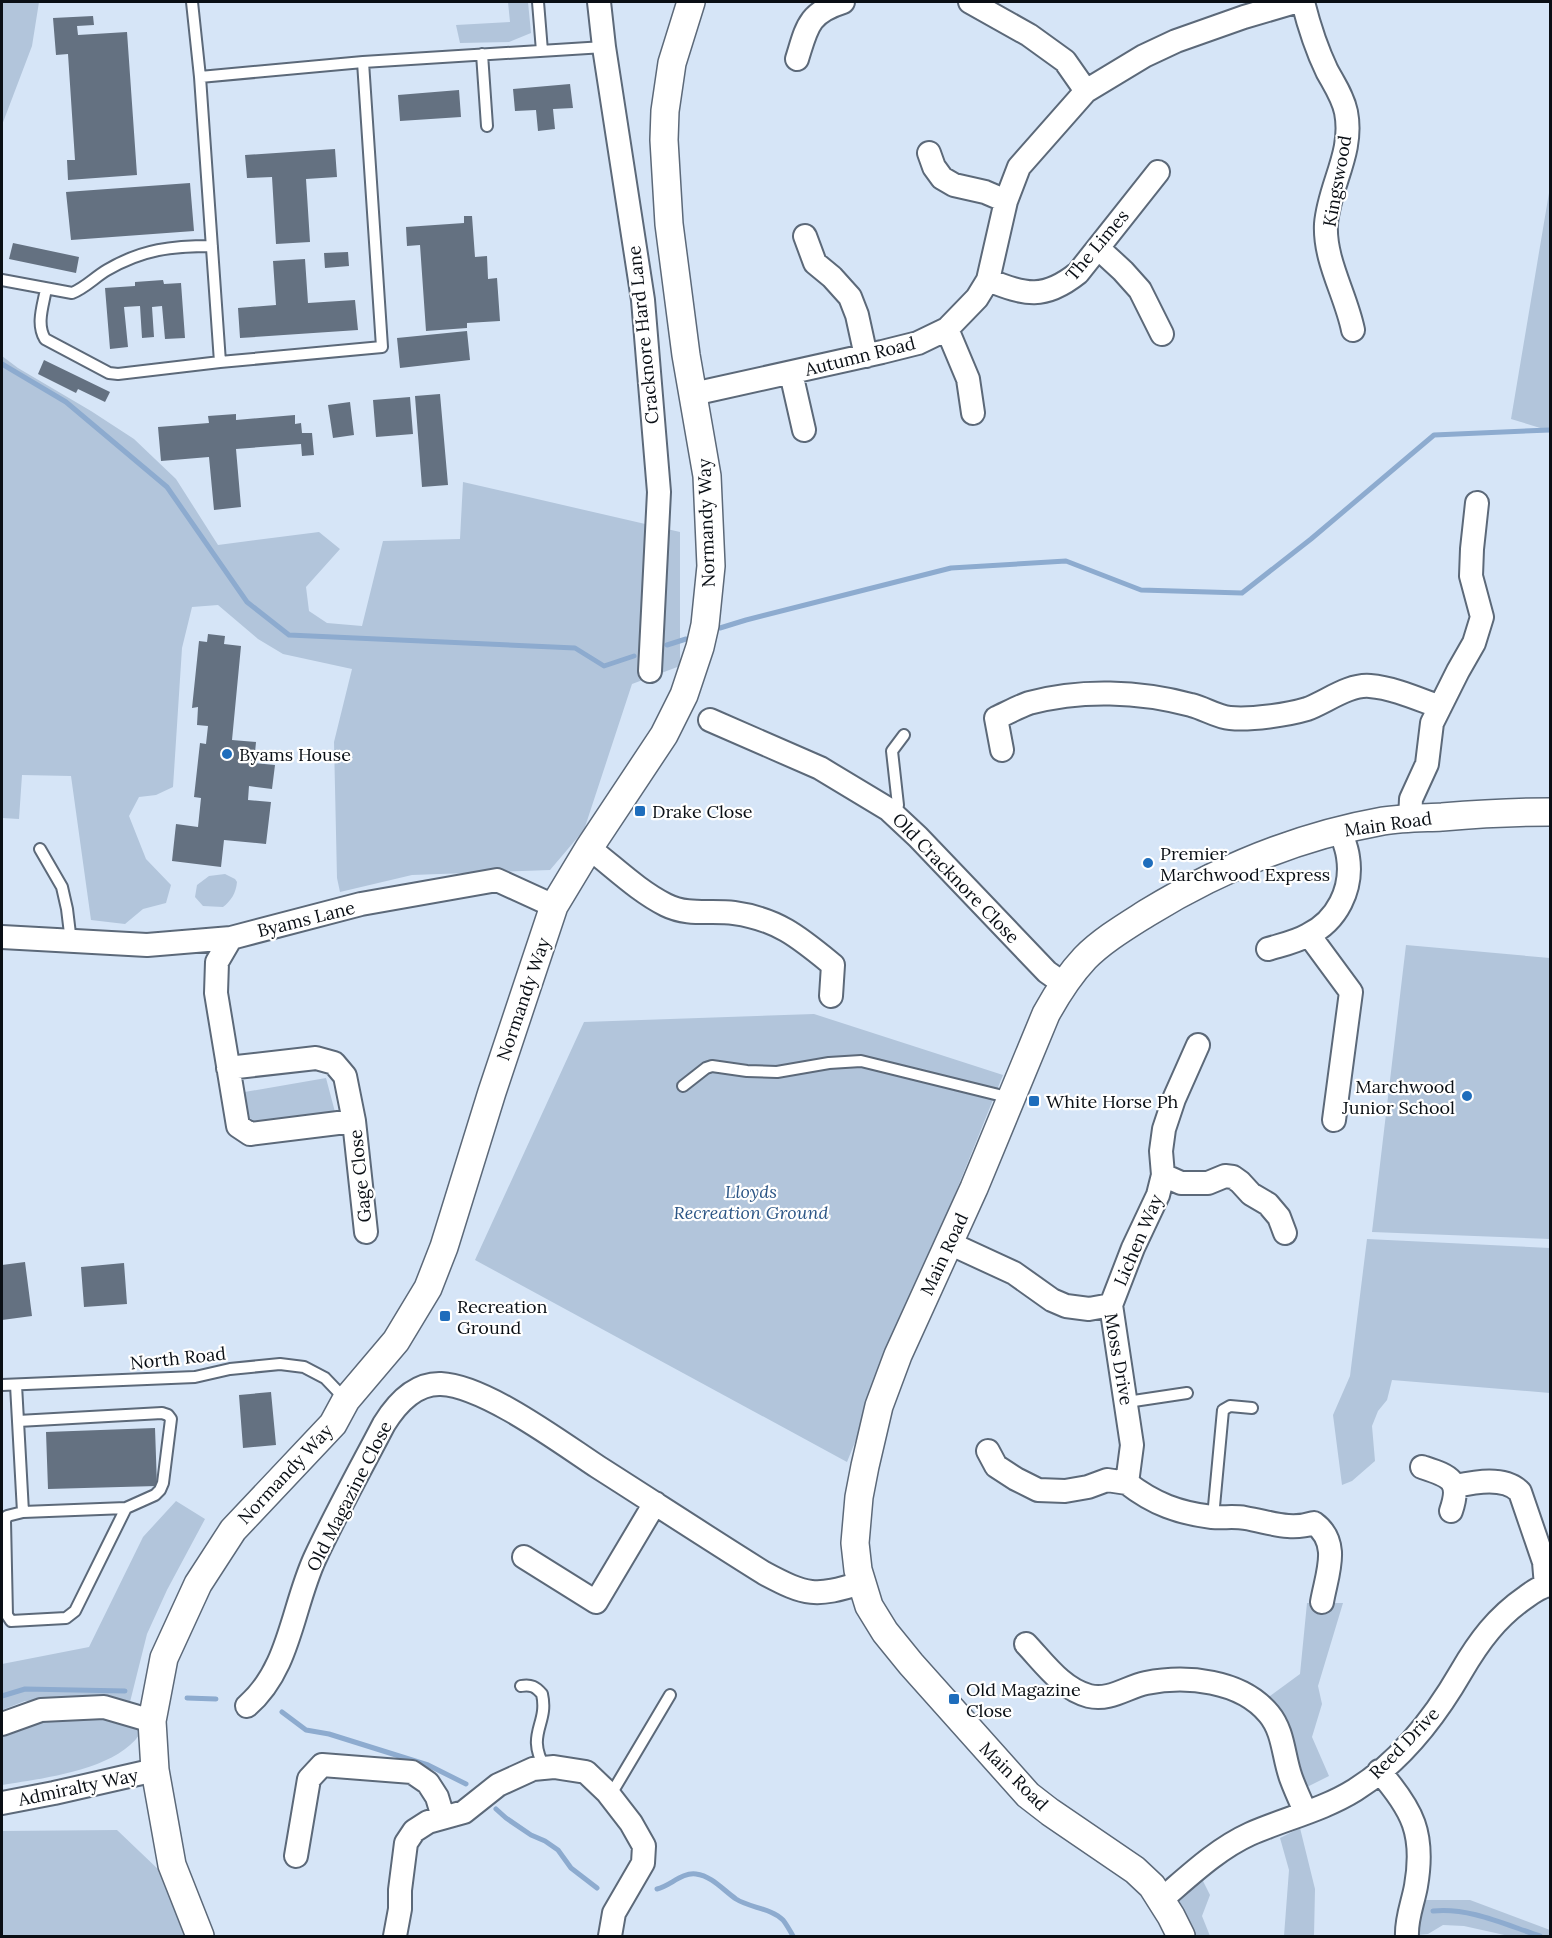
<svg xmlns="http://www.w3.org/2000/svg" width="1552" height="1938" viewBox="0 0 1552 1938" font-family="Lora,serif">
<rect width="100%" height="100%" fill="#d6e5f7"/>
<!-- green -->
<path fill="#b2c5db" d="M2 2H39L32 46 2 125Z
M508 2H528L531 33 509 42 460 43 456 25 510 22Z
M1550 187V431L1511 419Z
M2 356 18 368 91 411 134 439 176 479 218 545 319 532 340 549 306 587 309 611 327 623 362 626 383 541 460 539 463 482 680 532V666L632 684 584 830 550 870 412 875 340 892 337 878 334 742 352 669 283 654 258 639 218 605 192 607 182 648 173 787 156 795 139 797 129 816 146 859 171 885 166 903 143 909 125 924 91 920 71 776 22 775 19 819 2 818Z
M225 874 235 879 237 882C236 893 231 901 223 907L203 906 195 897 197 885 209 876Z
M1406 945 1550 958V1239L1372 1232Z
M814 1014 1003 1075 847 1462 475 1260 584 1022Z
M326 1078 335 1112 249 1124 239 1093Z
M1367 1239 1550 1248V1393L1392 1380 1387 1400 1378 1411 1372 1426 1375 1461 1352 1481 1342 1485 1333 1415 1350 1376Z
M176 1501 205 1519 167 1590 147 1634 130 1702 91 1697 25 1701 2 1710V1664L89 1647 143 1537Z
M1307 1603H1343L1318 1686 1322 1704 1312 1737 1329 1776 1307 1787 1290 1733 1266 1699 1300 1674Z
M104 1716 143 1729C121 1770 44 1778 2 1785V1731L32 1722Z
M1300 1828 1315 1889 1314 1936H1284L1289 1870 1280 1838Z
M117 1830 161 1872 193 1936H2V1831Z
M1201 1877 1210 1895 1202 1916 1210 1936H1191L1174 1902Z
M1423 1900H1470L1550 1930V1936H1509L1464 1926 1443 1925 1428 1934 1417 1935 1419 1908Z"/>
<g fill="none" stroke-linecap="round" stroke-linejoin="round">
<!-- stream -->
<path stroke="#8dabcf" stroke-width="5" d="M2 364 66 402 167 487 247 602 289 635 575 648 604 666 634 656
M720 628 746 620 951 568 1066 561 1141 590 1242 593 1311 539 1434 435 1550 430
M667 645 686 639
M2 1696 25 1689 125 1691
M187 1698 216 1699
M282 1712 306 1730 329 1734 428 1765 466 1784
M496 1809 506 1818 531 1835 545 1841 558 1850 571 1868 597 1888
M657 1889C670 1886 682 1872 696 1874 712 1876 723 1890 736 1899 750 1908 771 1908 783 1920 787 1925 790 1931 793 1936
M1433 1911C1469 1907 1506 1925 1540 1936"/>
</g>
<!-- building -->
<path fill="#647181" d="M93 16 94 25 77 26 78 35 127 32 137 175 68 180 67 160H75L68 54 56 55 53 18Z
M570 84 573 108 553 109 555 129 538 131 536 110 515 111 513 89Z
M459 90 461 117 400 121 398 95Z
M335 149 337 177 306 179 310 242 276 244 272 177 247 178 245 155Z
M190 183 194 231 71 240 66 192Z
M464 216H472L475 257 487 256 488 279 497 278 500 321 467 323V328L426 331 420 245 407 246 406 227 464 223Z
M13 243 79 257 76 273 9 259Z
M348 252 349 266 325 268 324 253Z
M305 259 308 303 355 300 358 330 240 338 238 308 276 305 273 261Z
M163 280 164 284 181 283 185 338 165 339 162 306 152 307 154 337 142 338 140 306 124 307 128 347 110 349 105 288 135 286V282Z
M467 331 470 360 400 368 397 338Z
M44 360 110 392 105 402 78 389 76 393 38 374Z
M440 394 448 485 422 487 415 396Z
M410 397 413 434 376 437 373 400Z
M350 402 354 435 333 438 328 405Z
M236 414V420L295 415V424L301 423 302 433H312L314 455 302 456 301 444 236 449 241 507 214 510 209 457 161 461 158 427 209 423 208 416Z
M208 634 225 636 224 644 241 646 232 740 256 742 254 763 275 765 272 789 249 786 248 800 271 802 266 844 224 840 221 867 172 861 176 824 198 827 201 798 194 797 200 743 206 744 208 726 197 725 198 707 192 708 199 641 207 642Z
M25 1262 32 1316 2 1320V1265Z
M124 1263 127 1304 84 1307 81 1267Z
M271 1392 276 1445 243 1448 239 1395Z
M155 1428 157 1486 48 1489 46 1432Z"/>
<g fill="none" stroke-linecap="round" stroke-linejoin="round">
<defs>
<path id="service" d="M192 2 200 77 220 362
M538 2 542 51
M482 54 487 126
M200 77 363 62
M2 280 72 293C85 288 95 277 107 270 143 249 172 246 212 246
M46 289C43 306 36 324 45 339L109 373 118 374 220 362 382 347 363 62 604 47
M895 815 898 805 892 751 904 735
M40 849 62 887 67 909 71 942
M683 1086 706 1068 712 1066 747 1071 777 1072 829 1063 861 1061 1011 1098
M2 1385 195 1377 230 1369 280 1364 304 1367 325 1378 346 1400
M16 1385 23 1512 126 1508 75 1611 66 1618 11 1621 7 1615 5 1521 7 1516 23 1512
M1127 1402 1187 1393
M18 1421 162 1413 168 1415 171 1419 163 1483 160 1490 155 1495 126 1508
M1213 1517 1223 1410 1230 1406 1252 1408
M521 1686C531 1684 536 1687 542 1694 549 1725 525 1733 545 1768
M610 1796 670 1695"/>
<path id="minor" d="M599 2 604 47 643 300 659 492 650 671
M970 2 1029 35 1065 61 1086 91
M1303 2C1309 26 1316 48 1327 71 1334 84 1343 97 1346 112 1354 153 1329 185 1326 224 1324 260 1346 295 1353 330
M797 59C807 27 808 13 843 2
M929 153 934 167 942 178 954 185 985 192 1006 201
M805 236 815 263 832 277 850 297 857 315 866 356
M1098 248 1123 271 1140 290 1162 334
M988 280C1026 295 1044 300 1078 273L1158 172
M947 329 968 379 973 413
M791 373 804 430
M693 394 882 352 918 343 947 329 977 298 988 280 1006 201 1019 167 1086 91 1144 56 1176 41 1244 17 1295 2
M710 720 820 768 888 809 918 837 1047 972 1064 984
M1002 750 996 718C1007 713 1018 707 1029 703 1081 689 1139 691 1191 705 1204 708 1217 717 1230 718 1251 720 1287 715 1307 709 1326 702 1349 684 1370 686 1394 688 1418 699 1440 707
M1410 819 1411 799 1427 764 1432 723 1458 671 1474 643 1482 617 1471 576 1472 549 1477 503
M589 848C614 867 638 891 666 905 688 916 711 910 734 913 778 919 800 938 833 965L831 996
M1309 935 1351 992 1334 1120
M2 937 147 945 231 938 361 904 497 880 554 906
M231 938 217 962 216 993 238 1126 250 1134 354 1121
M1268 949C1281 945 1296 942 1308 935 1337 921 1353 889 1348 857 1347 848 1343 839 1340 830
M228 1068 316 1058 334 1063 345 1076 354 1121 366 1232
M1163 1175 1181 1183H1208L1225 1176 1233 1177 1240 1182 1251 1194 1268 1204 1279 1217 1285 1233
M949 1243 1014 1273 1052 1300 1066 1306 1089 1309 1111 1305 1132 1445 1127 1483C1154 1504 1179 1513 1212 1517 1223 1518 1234 1516 1245 1518 1270 1522 1289 1531 1314 1523 1341 1543 1327 1573 1322 1602
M1111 1305 1133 1248 1158 1195 1163 1175 1161 1151 1164 1129 1174 1099 1198 1045
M988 1451 996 1466 1016 1479 1038 1490 1065 1491 1088 1487 1107 1480 1127 1483
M1422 1467C1449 1476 1462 1479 1451 1511
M1455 1486C1475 1482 1505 1476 1520 1492L1544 1562 1546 1586
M524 1557 596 1602 655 1503
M1026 1644C1044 1663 1062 1689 1089 1696 1110 1701 1127 1687 1146 1683 1186 1675 1241 1680 1269 1714 1284 1732 1283 1756 1291 1778 1295 1789 1300 1800 1305 1811
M247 1706C290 1669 292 1608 315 1558 336 1513 361 1468 384 1424 397 1403 415 1383 441 1384 485 1386 560 1442 598 1467 653 1502 708 1538 764 1573 807 1596 815 1597 861 1583
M2 1724 41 1710 104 1707 152 1721
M1379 1771C1413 1810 1425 1834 1416 1886 1413 1903 1406 1919 1407 1936
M2 1803 54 1793 155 1770
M296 1856 309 1779 322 1765 412 1772 428 1783 437 1797 443 1817
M1162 1899C1189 1876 1217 1849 1250 1834 1284 1819 1323 1810 1355 1790 1400 1762 1435 1717 1461 1672 1479 1641 1497 1617 1526 1597 1534 1591 1541 1586 1550 1585
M395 1936 400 1909V1890L406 1843 414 1831 428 1822 464 1812 498 1785 533 1769 554 1767 586 1772 607 1792 631 1823 644 1846 643 1863 614 1913 610 1936"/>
<path id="tertiary" d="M200 1936 172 1865 155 1770 152 1721 164 1658 198 1584 233 1530 333 1424 346 1400 396 1341 428 1288 444 1247 492 1092 554 906 589 848 664 735 684 695 700 647 705 625 711 566 707 476 686 355 669 224 664 140 665 111 672 63 691 2
M1181 1936 1171 1916 1152 1886 1135 1870 1050 1812 1028 1795 911 1664 885 1632 869 1606 858 1570 855 1543 859 1497 865 1466 879 1406 898 1355 974 1188 1046 1014C1057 994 1069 975 1085 958 1103 940 1125 927 1147 913 1219 869 1299 836 1383 821 1402 818 1422 818 1442 817 1478 814 1514 812 1550 812"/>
</defs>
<!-- service casing -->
<use href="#service" stroke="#5c6979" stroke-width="14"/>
<!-- minor casing -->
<use href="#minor" stroke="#5c6979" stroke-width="26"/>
<!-- tertiary casing -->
<use href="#tertiary" stroke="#5c6979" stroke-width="30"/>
<!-- service -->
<use href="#service" stroke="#fff" stroke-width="10"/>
<!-- minor -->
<use href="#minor" stroke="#fff" stroke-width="22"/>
<!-- tertiary -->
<use href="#tertiary" stroke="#fff" stroke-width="27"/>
</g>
<!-- markers -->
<g fill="#1e6dbc" stroke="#fff" stroke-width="2">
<circle cx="227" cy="754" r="6"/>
<rect x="634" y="805" width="12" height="12" rx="3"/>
<circle cx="1148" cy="863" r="6"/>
<circle cx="1467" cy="1096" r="6"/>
<rect x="1028" y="1095" width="12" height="12" rx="3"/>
<rect x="439" y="1310" width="12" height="12" rx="3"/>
<rect x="948" y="1693" width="12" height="12" rx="3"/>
</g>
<g text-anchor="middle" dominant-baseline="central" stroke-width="4.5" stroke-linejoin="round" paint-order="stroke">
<!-- street labels -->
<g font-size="18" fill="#0a0f15" stroke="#fff">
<text transform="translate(1337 181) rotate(-80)">Kingswood</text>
<text transform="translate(1097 245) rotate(-50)">The Limes</text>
<text transform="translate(643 335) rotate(-96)">Cracknore Hard Lane</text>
<text transform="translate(860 356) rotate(-14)">Autumn Road</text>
<text transform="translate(706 523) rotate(-92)">Normandy Way</text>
<text transform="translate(1388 824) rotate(-8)">Main Road</text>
<text transform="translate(956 878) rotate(46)">Old Cracknore Close</text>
<text transform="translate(306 919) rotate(-14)">Byams Lane</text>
<text transform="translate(523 999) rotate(-71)">Normandy Way</text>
<text transform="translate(360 1176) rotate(-96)">Gage Close</text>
<text transform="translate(1138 1240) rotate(-67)">Lichen Way</text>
<text transform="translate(944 1254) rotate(-65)">Main Road</text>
<text transform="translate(178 1358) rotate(-6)">North Road</text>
<text transform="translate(1119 1359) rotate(80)">Moss Drive</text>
<text transform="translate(285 1474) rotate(-47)">Normandy Way</text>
<text transform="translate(349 1496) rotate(-63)">Old Magazine Close</text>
<text transform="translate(1404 1743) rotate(-46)">Reed Drive</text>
<text transform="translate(1014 1776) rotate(45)">Main Road</text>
<text transform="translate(78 1787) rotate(-12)">Admiralty Way</text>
</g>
<!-- poi labels -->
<g font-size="18" fill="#0a0f15" stroke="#fff" text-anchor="start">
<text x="239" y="754">Byams House</text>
<text x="652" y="811">Drake Close</text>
<text x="1160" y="853">Premier<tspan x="1160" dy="21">Marchwood Express</tspan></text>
<text x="1455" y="1086" text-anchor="end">Marchwood<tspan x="1455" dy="21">Junior School</tspan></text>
<text x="1046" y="1101">White Horse Ph</text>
<text x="457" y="1306">Recreation<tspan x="457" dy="21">Ground</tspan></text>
<text x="966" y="1689">Old Magazine<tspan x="966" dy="21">Close</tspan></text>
</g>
<!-- park labels -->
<g font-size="18" font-style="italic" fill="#2c5686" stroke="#fff">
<text x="751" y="1191">Lloyds<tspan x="751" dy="21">Recreation Ground</tspan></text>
</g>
</g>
<!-- border -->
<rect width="1552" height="1938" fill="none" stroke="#0a0f15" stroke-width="6"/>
</svg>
